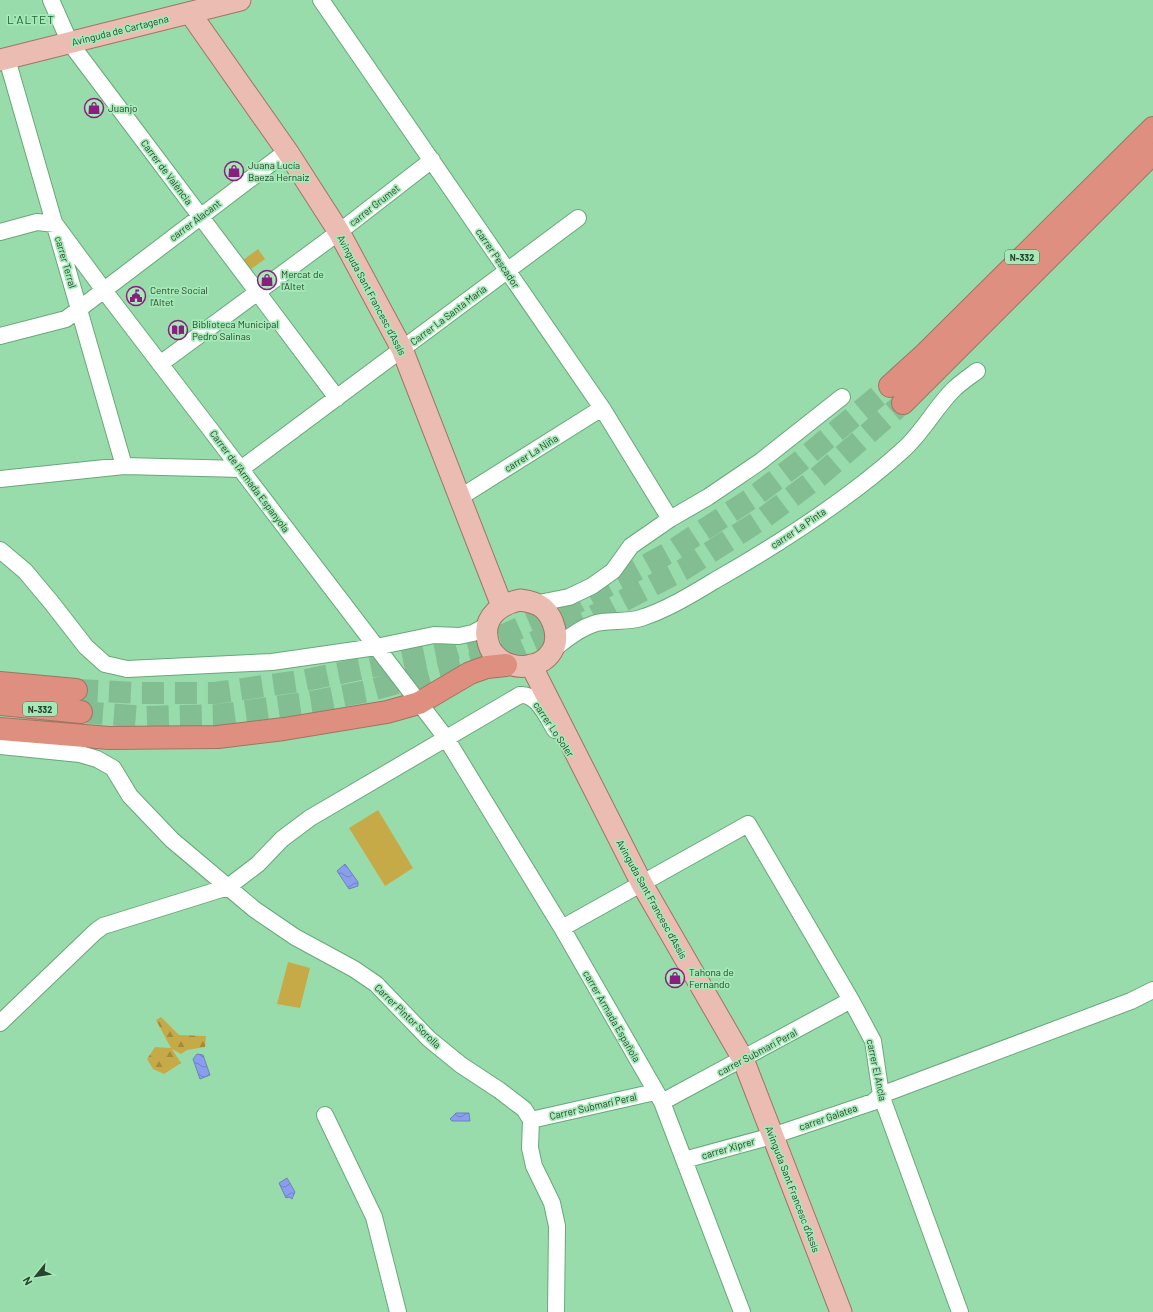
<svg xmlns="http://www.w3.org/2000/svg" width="1153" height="1312" viewBox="0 0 1153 1312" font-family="Barlow,sans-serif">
<defs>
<pattern id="forest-firs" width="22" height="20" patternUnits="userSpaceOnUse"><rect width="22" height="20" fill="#c7aa48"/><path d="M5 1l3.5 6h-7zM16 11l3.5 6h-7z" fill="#a28c3c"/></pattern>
<pattern id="water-waves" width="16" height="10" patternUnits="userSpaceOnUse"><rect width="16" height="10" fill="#8a9ef0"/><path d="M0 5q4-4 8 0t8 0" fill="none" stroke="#7182c3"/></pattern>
</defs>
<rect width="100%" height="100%" fill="#99dcab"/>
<!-- forest -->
<path fill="url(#forest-firs)" d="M161 1017 179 1035 206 1036 205 1047 187 1050 181 1054 172 1049 181 1063 164 1074 153 1069 147 1059 155 1047 171 1048 156 1020Z"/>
<!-- green -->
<path fill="#c7aa48" d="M258 249 265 259 250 270 243 260Z
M378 810 413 868 385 886 349 828Z
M288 962 310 968 300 1008 277 1004Z"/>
<!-- water -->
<path fill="url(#water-waves)" stroke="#6d83b6" d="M345 864 358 882V886L349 889 337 871Z
M197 1054 203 1055 210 1075 200 1079 193 1059Z
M456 1113H469L470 1121H452L450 1119Z
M287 1178 295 1192 292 1199 289 1197 286 1198 279 1183Z"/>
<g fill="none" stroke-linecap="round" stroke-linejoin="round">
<!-- highway-tunnel -->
<path stroke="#82be92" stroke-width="22" stroke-dasharray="22 11" stroke-linecap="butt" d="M76 690 139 693H215L306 680 448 651 506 634 576 603 670 552 752 498 798 463 890 386
M81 712 145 717 219 715 311 702 368 691 509 653 588 619 684 569 765 517 818 477 903 403"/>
<defs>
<path id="minor" d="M51 0 70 43 337 398
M321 0 602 408 670 519
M7 59 124 466
M0 232 37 222 55 224 103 289 446 738 562 928 662 1102 742 1312
M0 336 66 319 287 151
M160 364 339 232 432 160
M0 479 124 466 241 469 578 218
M459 498 602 408
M0 550 25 571 51 602 86 647 105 664 127 669 272 662 376 647 434 635 459 636 473 633 488 625
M534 604 569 597 592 586 613 571 631 546 670 519 708 497 761 461 842 397
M552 650C566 640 584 624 602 622 615 620 628 622 641 618 666 610 691 595 714 581 777 545 849 499 903 450 923 432 935 408 953 390 960 383 969 377 977 371
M0 746 80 754 97 759 113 768 130 796 172 840 254 909 295 937 354 969 376 984 429 1039 461 1065 499 1090 524 1109 531 1120 530 1148 534 1166 552 1203 557 1226 556 1312
M562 928 748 824 851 1000 873 1041 881 1095 960 1312
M0 1023 95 932 103 926 228 887 258 864 282 839 310 818 520 695C537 693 547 717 555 730
M662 1102 851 1000
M325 1115 374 1217 398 1312
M531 1120 655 1092
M684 1160 772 1136 873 1102 881 1095 1131 1001 1153 990"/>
<path id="major" d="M190 13 287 151 339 232 402 349 502 606
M0 60 240 0
M520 600C528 601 537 603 543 608 554 618 560 638 552 651 540 671 508 671 494 654 490 650 488 643 487 637 484 616 501 604 520 600Z
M531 665 642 884 743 1059 841 1312"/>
<path id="highway" d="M890 386 923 356 1153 128
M903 403 1153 153
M0 683 76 690
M0 704 81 712
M0 729 109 738 218 737 284 729 387 712 419 703 470 673 487 667 506 665"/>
</defs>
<!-- minor casing -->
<use href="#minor" stroke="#67a87a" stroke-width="18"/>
<!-- major casing -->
<use href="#major" stroke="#9e7563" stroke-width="23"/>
<!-- highway casing -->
<use href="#highway" stroke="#9e7563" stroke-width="24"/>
<!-- minor -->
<use href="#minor" stroke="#fff" stroke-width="16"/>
<!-- major -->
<use href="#major" stroke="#ebbcb2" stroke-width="21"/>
<!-- highway -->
<use href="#highway" stroke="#de8f7f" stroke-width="22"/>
</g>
<!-- icons -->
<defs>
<symbol id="shop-ring" viewBox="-11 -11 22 22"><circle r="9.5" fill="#a5e9b7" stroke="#8b1d81" stroke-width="1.5"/><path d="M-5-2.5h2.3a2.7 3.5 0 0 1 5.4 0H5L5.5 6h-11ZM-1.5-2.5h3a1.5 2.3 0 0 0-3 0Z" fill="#8b1d81"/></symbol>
<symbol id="civic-ring" viewBox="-11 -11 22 22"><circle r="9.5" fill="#a5e9b7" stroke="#8b1d81" stroke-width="1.5"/><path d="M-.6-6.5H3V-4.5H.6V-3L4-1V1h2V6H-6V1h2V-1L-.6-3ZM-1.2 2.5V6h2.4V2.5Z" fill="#8b1d81"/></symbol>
<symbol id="library-ring" viewBox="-11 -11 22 22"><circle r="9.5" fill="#a5e9b7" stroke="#8b1d81" stroke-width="1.5"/><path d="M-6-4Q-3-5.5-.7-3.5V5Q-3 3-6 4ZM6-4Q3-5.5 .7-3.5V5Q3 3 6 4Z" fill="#8b1d81"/></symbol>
</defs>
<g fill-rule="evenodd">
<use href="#shop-ring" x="83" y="97" width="22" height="22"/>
<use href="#shop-ring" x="223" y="160" width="22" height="22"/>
<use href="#shop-ring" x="256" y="269" width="22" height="22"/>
<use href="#civic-ring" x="125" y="285" width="22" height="22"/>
<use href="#library-ring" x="167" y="319" width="22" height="22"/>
<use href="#shop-ring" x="664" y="967" width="22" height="22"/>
</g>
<g text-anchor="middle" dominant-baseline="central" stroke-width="3.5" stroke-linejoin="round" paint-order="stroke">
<!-- shield labels -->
<g fill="#a5e9b7" stroke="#4e7658" stroke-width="1">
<rect x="1005" y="250" width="34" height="14" rx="3"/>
<rect x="23" y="702" width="34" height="14" rx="3"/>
</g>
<g font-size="9" font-weight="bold" fill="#284430">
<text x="1022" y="257">N-332</text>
<text x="40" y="709">N-332</text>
</g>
<!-- street labels -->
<g font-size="10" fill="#284430" stroke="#a5e9b7">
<text transform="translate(120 30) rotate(-14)">Avinguda de Cartagena</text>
<text transform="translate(167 172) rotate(53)">Carrer de València</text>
<text transform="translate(374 205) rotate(-38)">carrer Grumet</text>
<text transform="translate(195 220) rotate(-37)">carrer Alacant</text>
<text transform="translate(498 258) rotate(56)">carrer Pescador</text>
<text transform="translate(66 262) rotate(74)">carrer Terral</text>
<text transform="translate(372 295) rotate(62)">Avinguda Sant Francesc d’Assís</text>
<text transform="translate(448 315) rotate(-37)">Carrer La Santa María</text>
<text transform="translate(531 453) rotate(-32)">carrer La Niña</text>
<text transform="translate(250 481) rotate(53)">Carrer de l'Armada Espanyola</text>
<text transform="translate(798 528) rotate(-34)">carrer La Pinta</text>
<text transform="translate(554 729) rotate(56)">carrer Lo Soler</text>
<text transform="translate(652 899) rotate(61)">Avinguda Sant Francesc d'Assís</text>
<text transform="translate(408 1016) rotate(44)">Carrer Pintor Sorolla</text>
<text transform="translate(612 1016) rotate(60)">carrer Armada Española</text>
<text transform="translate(757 1052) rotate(-28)">carrer Submarí Peral</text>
<text transform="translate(877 1070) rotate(78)">carrer El Ancla</text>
<text transform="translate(593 1106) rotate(-13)">Carrer Submarí Peral</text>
<text transform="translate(828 1117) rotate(-19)">carrer Galatea</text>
<text transform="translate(728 1148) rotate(-16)">carrer Xiprer</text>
<text transform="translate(793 1189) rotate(69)">Avinguda Sant Francesc d'Assís</text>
</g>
<!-- poi labels -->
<g font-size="10" fill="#284430" stroke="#a5e9b7" text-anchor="start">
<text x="108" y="108">Juanjo</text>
<text x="248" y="165">Juana Lucía<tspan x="248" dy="12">Baeza Hernaiz</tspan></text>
<text x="281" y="274">Mercat de<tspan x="281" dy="12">l'Altet</tspan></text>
<text x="150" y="290">Centre Social<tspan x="150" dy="12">l'Altet</tspan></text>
<text x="192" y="324">Biblioteca Municipal<tspan x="192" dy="12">Pedro Salinas</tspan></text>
<text x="689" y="972">Tahona de<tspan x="689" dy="12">Fernando</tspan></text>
</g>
<!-- quarter labels -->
<g font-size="12" letter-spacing="1" fill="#21643a" stroke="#a5e9b7">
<text x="31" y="19">L'ALTET</text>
</g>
</g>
<!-- north arrow -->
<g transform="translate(36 1276) rotate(240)" stroke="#a5e9b7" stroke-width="3" paint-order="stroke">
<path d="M0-3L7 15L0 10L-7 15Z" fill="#284430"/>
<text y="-6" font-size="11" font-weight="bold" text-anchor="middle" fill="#284430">N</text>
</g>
</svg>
